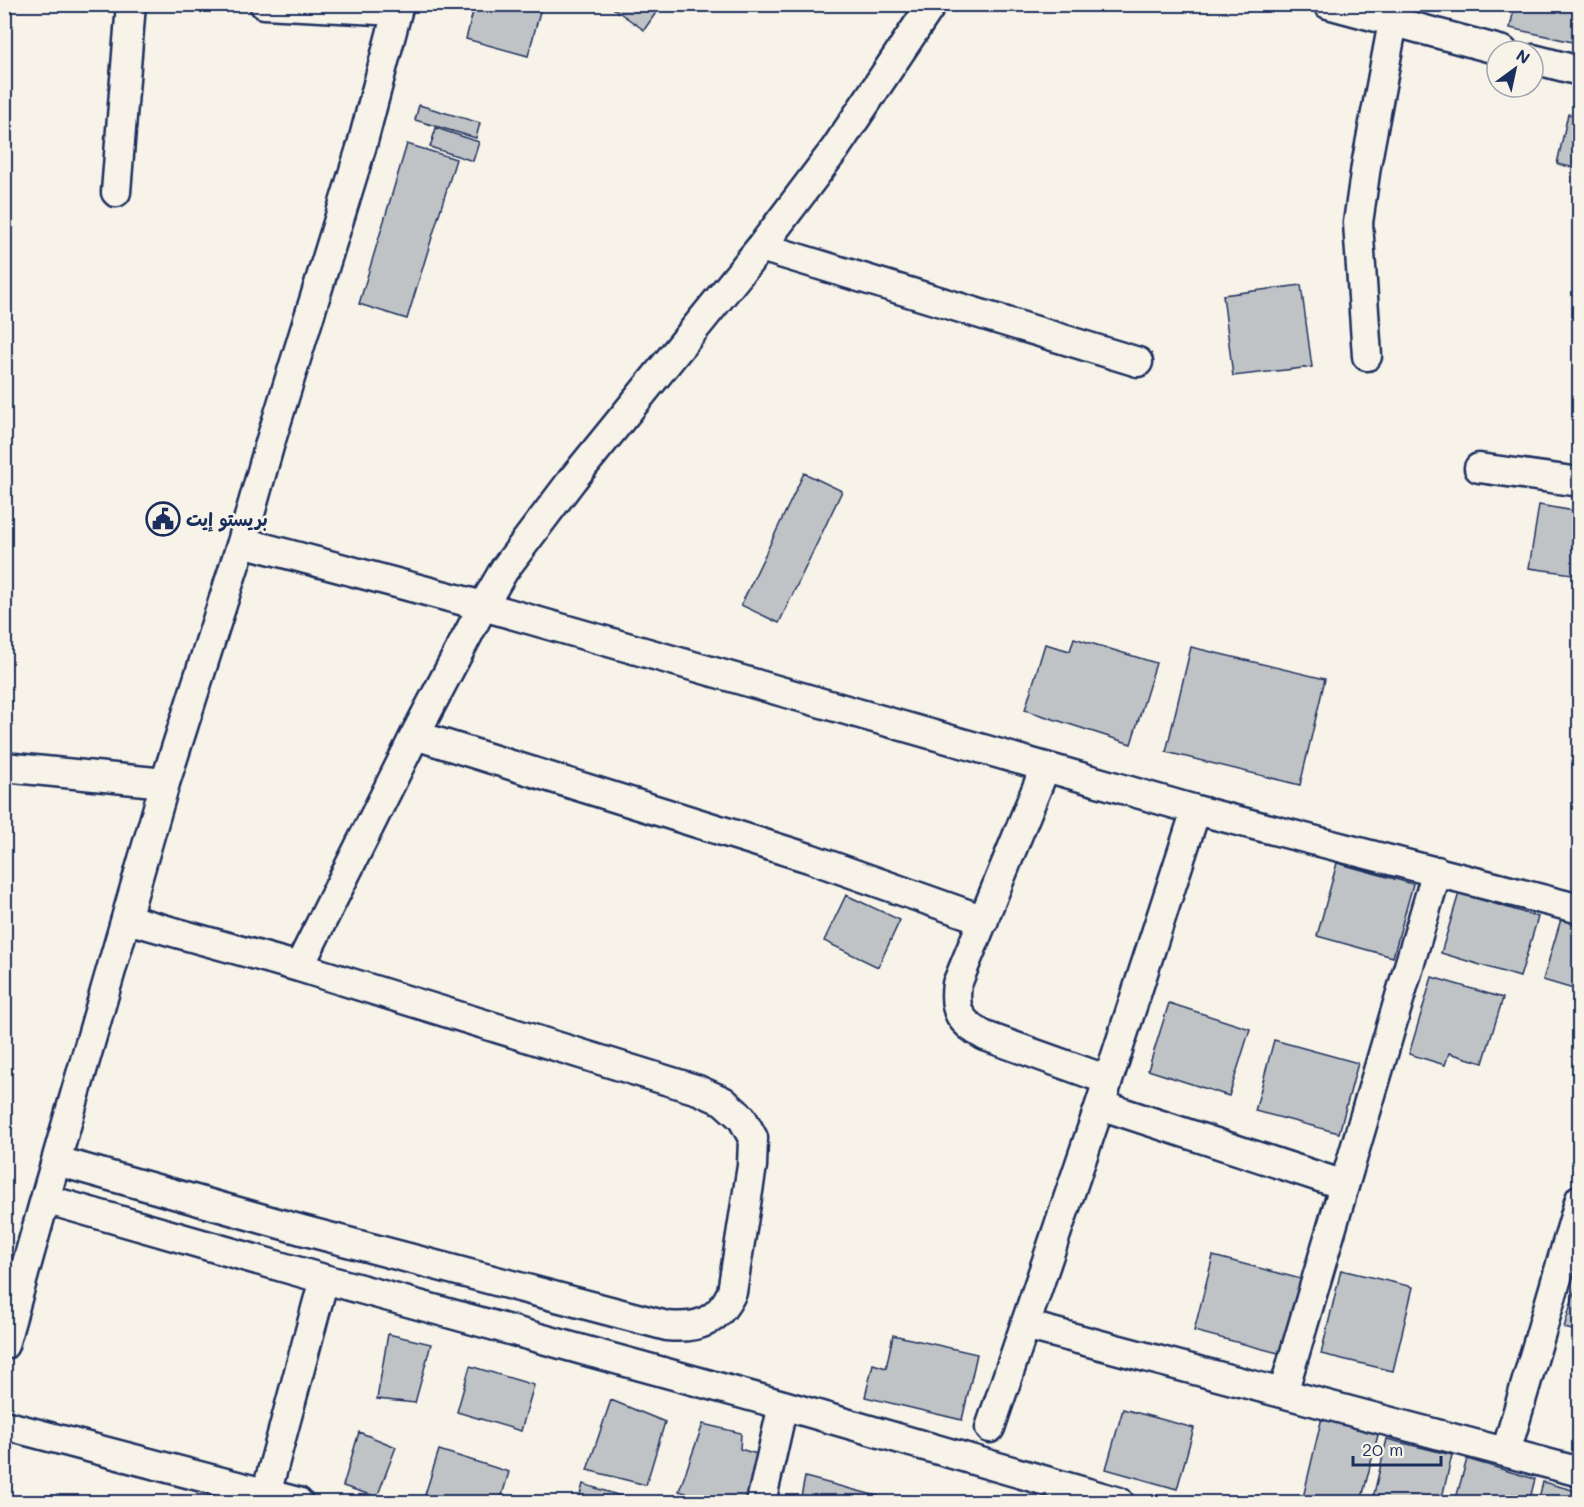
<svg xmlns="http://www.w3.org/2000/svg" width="1584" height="1507" viewBox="0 0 1584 1507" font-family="Mali,'Playpen Sans Arabic',sans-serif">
<rect width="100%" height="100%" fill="#f7f3e8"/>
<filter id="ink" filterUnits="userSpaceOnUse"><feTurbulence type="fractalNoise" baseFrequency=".0167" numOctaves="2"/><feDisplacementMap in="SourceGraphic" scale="12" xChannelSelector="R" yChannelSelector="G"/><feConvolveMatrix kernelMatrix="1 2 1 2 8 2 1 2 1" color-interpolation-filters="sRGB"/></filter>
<g filter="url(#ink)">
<!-- building -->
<path fill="#c0c3c5" stroke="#1b2f5e" stroke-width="1.5" d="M475 4H542L528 56 466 39Z
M612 4H662L644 30 610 6Z
M1515 4H1580V31L1577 43 1510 28Z
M419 105 480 123 476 138 415 120Z
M1568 114 1580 116V169L1557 164Z
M436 128 479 142 473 161 430 147Z
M407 144 456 159 407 319 359 304Z
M1301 285 1312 367 1233 376 1223 295Z
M804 473 842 491 779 623 741 605Z
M1539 505 1580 512V575L1529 568Z
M1074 638 1156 663 1131 744 1025 710 1045 644 1070 651Z
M1191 647 1325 679 1300 785 1166 752Z
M1337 863 1413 884 1393 957 1317 936Z
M1459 893 1538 917 1520 977 1441 953Z
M846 895 900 920 878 967 824 941Z
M1561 919 1580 925V991L1543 980Z
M1432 977 1503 998 1483 1063 1449 1053 1445 1065 1409 1054Z
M1169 1003 1250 1029 1229 1096 1148 1070Z
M1274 1040 1358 1063 1339 1133 1255 1111Z
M1213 1256 1301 1279 1282 1354 1194 1331Z
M1341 1270 1413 1287 1393 1371 1321 1354Z
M1580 1272V1332L1564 1328Z
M388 1334 431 1344 415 1403 377 1399Z
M893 1335 977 1354 962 1420 865 1397 873 1364 886 1368Z
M470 1366 534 1385 521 1431 457 1412Z
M611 1400 665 1422 646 1485 587 1470Z
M1123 1409 1194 1428 1177 1489 1106 1469Z
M1323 1413 1380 1427 1361 1502H1302Z
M703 1424 741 1433 740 1449 757 1454 746 1502H716L679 1491Z
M359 1432 396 1447 377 1497 343 1486Z
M1387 1439 1452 1455 1441 1502H1372Z
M439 1450 509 1472 500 1502H439L424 1498Z
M1467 1459 1535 1479 1529 1502H1455Z
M805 1477 900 1502H800Z
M1543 1482 1580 1492V1502H1538Z
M583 1484 633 1500 632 1502H578Z"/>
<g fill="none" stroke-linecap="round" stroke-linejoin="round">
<defs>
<path id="minor" d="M264 4 397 11
M1328 4 1503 51
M1533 59 1580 71
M116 192 131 4
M761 247 1138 362
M1367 356 1358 223 1366 166 1393 22
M1479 468 1580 482
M242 542 483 606 1196 810 1580 909
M415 735 809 858 984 920
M4 767 165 783
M1045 768 957 984C953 1012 961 1023 985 1036L1108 1080
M299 967 415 735 483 606 504 570 572 480 761 247 835 149 932 4
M1100 1105 1344 1185
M57 1161 302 1230 667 1326C698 1329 718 1322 732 1292L752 1166 753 1138 742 1118 723 1101 698 1090 299 967 127 919
M45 1199 324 1279 783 1405 1119 1502
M1025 1325 1580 1472
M4 1345 45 1199 165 783 242 542 270 443 362 145 399 4
M1283 1393 1437 871
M4 1425 298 1502
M990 1428 1100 1105 1196 810
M1506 1452 1580 1199
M266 1494 324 1279
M761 1502 783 1405"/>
</defs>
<!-- minor casing -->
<use href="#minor" stroke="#1b2f5e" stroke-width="33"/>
<!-- minor -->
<use href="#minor" stroke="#f7f3e8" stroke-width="28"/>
</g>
</g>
<!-- icons -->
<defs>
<symbol id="civic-ring" viewBox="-11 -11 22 22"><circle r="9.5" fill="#f7f3e8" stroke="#1b2f5e" stroke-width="1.5"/><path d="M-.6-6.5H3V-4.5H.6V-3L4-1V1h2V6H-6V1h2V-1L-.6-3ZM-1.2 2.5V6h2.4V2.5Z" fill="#1b2f5e"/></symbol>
</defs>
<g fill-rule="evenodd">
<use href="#civic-ring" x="144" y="500" width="38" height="38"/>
</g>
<g text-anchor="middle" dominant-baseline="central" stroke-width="5" stroke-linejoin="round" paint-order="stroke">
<!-- poi labels -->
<g font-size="18" font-weight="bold" fill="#1b2f5e" stroke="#f7f3e8" text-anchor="start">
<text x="186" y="519">بريستو إيت</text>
</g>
</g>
<!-- margin -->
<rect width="1584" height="1507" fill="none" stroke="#f7f3e8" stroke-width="24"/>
<rect x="12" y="12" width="1560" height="1483" fill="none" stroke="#1b2f5e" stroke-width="2" filter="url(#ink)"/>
<!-- north arrow -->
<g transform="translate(1515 69) rotate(33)"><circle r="28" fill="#f7f3e8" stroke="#9fa5b1" stroke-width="1.5"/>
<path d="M0-4.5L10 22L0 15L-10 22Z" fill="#1b2f5e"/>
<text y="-9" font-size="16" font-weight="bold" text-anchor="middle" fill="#1b2f5e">N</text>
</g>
<!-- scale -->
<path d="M1353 1456v9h88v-9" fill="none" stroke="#1b2f5e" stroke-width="3"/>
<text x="1362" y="1456" font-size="18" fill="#1b2f5e" stroke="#f7f3e8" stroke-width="4.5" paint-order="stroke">20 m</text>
</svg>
